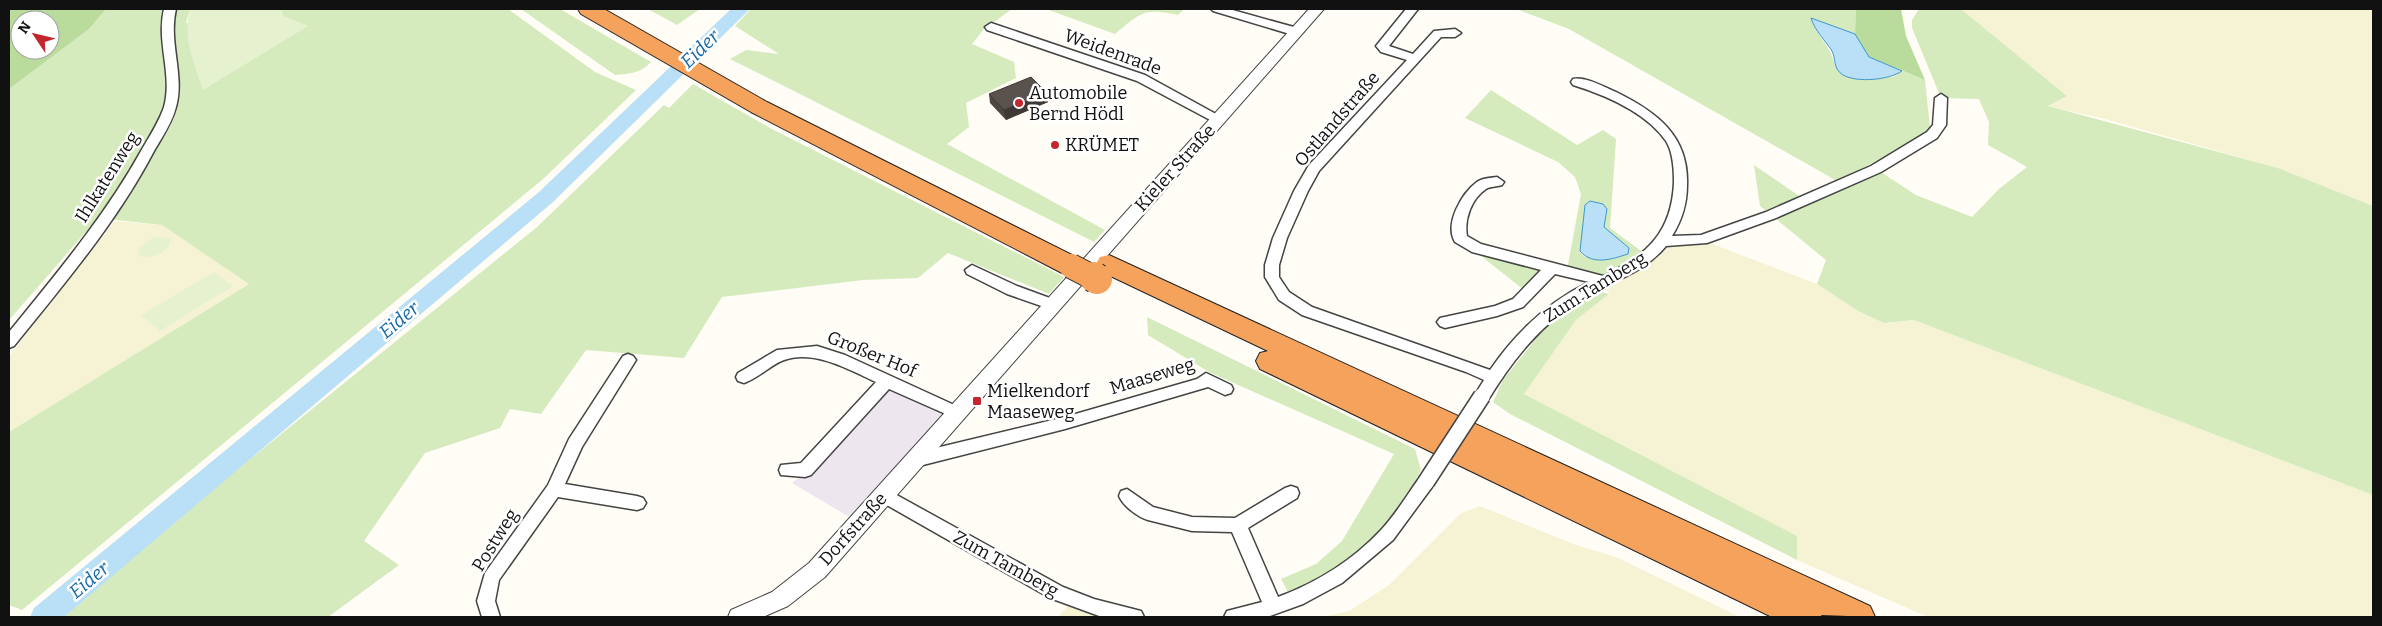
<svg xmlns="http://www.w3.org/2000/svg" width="2382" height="626" viewBox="0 0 2382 626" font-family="Bitter,serif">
<rect width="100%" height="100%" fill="#fffdf5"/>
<!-- industrial -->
<path fill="#eee6ef" d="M887 385 947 411 851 518 792 483 811 467Z"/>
<!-- farmland -->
<path fill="#f6f3d4" d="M1961 9H2373V206L2278 168 2105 119 2047 106 2067 96Z
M115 221 162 225 250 284 9 432V356Z
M1702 240 1817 284 1858 311 1884 323 1914 320 2373 495V617H1928L1797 560 1796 536 1524 394 1576 320 1609 294 1604 281 1662 241Z
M1480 506 1576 545 1616 557 1740 617H1322L1349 611 1389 585 1461 513Z
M1072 601 1107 612 1135 617H1058Z"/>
<!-- green -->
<path fill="#d5ebbd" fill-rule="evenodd" d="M106 9H190L186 23 307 26 282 16V9H508L595 72 636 90 542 180 22 610 9 605V432L249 284 162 225 98 218 9 320V89L89 29Z
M521 9H560L651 62C641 73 630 74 615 75Z
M648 9H700L677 25Z
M751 9H1012L983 30 972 44 1014 62 1016 78 966 103 969 127 947 144 1105 230 1094 242 730 59 746 50 779 54 735 26Z
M1046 9H1184L1178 15C1143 8 1142 12 1115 34Z
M1516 9H1856L1855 34 1812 19C1816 36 1831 45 1835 66L1893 77 1902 71 1925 80 1930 128 1925 136 1837 181 1569 29Z
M1919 9H1961L2067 96 2048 106 2278 168 2373 206V495L1914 320 1884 323 1858 311 1817 284 1826 260 1760 206 1754 165 1805 200 1876 169 1916 195 1972 217 1999 189 2027 167 1988 145 1989 122 1979 99 1941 98 1912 28V20Z
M693 84 772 129 1064 277 1049 294 948 253 918 278 863 280 722 297 684 358 586 350 541 414 510 409 500 428 425 453 364 541 399 565 328 617H55L537 227 664 105 669 108Z
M1491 90 1577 145 1603 130 1616 139 1610 228 1648 256 1604 281 1567 270 1581 194 1575 177 1558 162 1465 118ZM1585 205 1607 209 1603 227 1608 233 1585 257 1580 252Z
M1466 244 1553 267 1529 294Z
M1598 291 1609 294 1576 320 1524 394 1797 536V560L1510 414 1493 402 1503 380 1547 325Z
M1147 317 1415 449 1421 470C1403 509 1364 553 1326 574 1314 581 1301 586 1288 592L1281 579 1316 564 1342 541 1394 454 1209 372 1148 335Z"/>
<!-- forest -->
<path fill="#b9dc9c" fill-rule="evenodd" d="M9 9H106L89 29 9 89ZM20 20H50V50H20Z
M1856 9H1901L1906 36 1925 80 1869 57 1855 34Z"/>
<!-- pitch -->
<path fill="#e6f2cf" d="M190 9H282L283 16 308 26 203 90C194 63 182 38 190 9Z
M156 237 170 238V245C163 254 150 260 139 255L138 249 149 240Z
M214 272 233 286 160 331 141 315Z"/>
<!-- water -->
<path fill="#b9e0f7" stroke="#3f96cf" d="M1811 18 1855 34 1869 57 1902 71C1889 80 1857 83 1843 75 1833 69 1836 59 1832 51 1825 40 1815 31 1811 18Z
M1590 201 1603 204 1607 209 1604 227 1629 248 1628 254C1612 259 1593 266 1580 251L1585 205Z"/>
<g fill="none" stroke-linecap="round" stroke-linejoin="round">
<!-- river -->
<path fill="#b9e0f7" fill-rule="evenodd" d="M731 9H750L553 202 64 617H30L34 608 539 192Z"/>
<defs>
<path id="minor" d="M164 9H176C168 42 185 75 176 107 172 123 162 137 154 151 117 222 64 284 14 346L9 348V332C56 274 105 216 141 151 149 137 159 122 164 107 173 75 156 42 164 9Z
M1211 9H1229L1301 29 1303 32 1297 36 1293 35 1213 11Z
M1406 9H1418L1389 46 1413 54 1434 31 1455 29 1461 33 1455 37H1441L1319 171 1308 191 1287 238 1279 265V277L1289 292 1312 307 1490 370C1516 332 1548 302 1589 282L1555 274 1523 307 1497 316 1445 328 1440 326 1437 322 1440 318 1495 306 1513 299 1541 270 1472 252 1455 242C1444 224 1462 193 1477 182 1482 178 1491 178 1497 177L1504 182 1502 185C1497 187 1490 186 1486 189 1471 199 1464 220 1467 236L1481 244 1603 276C1647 256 1672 232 1674 182 1674 169 1673 152 1666 141 1646 112 1605 95 1573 85L1571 82 1573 79C1585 76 1604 87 1616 92 1657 112 1689 136 1687 185 1687 204 1682 220 1672 236L1701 235 1766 212 1871 166 1927 132 1933 125 1935 98 1941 94 1947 98 1946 125 1937 138 1881 172 1776 218 1707 243 1666 246C1644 273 1612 281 1583 298 1541 324 1513 359 1488 400L1482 402 1476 400 1474 396 1484 380 1466 372 1302 315 1279 300 1265 277V265L1273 238 1294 191 1309 165 1407 60 1381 52 1376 46Z
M991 23 1145 75 1225 119 1219 123 1214 122 1137 81 987 30 985 27Z
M972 265 1017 286 1058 301 1060 305 1058 309 1053 310 1007 294 967 274 965 270Z
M817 346 845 355 963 409 965 413 963 417 957 419 889 389 811 475 805 477 781 475 779 470 781 465 801 463 876 382C850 370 814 349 784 360 770 365 759 378 744 383L738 381 736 377 738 373 777 350Z
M628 354 633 356 636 360 582 447 565 484 637 496 643 498 646 503 643 508 637 510 558 497 499 580 495 601 500 617H482L477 601 485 573 548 485 569 439 623 356Z
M1206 373 1231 385 1233 389 1231 393 1225 395 1208 387 1065 429 915 467 909 465 907 460 909 455 915 453 1065 417 1197 379Z
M1426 475 1432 477 1434 482 1432 487 1393 540 1342 583 1303 604 1267 617H1224L1227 611 1262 602 1232 532 1192 531 1148 520C1138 517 1123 506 1119 496L1121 491 1127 489 1153 507 1192 517 1235 518 1285 488 1291 486 1297 488 1299 493 1297 498 1248 528 1278 597C1316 583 1353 560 1381 530 1396 514 1407 495 1420 477Z
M884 488 1063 587 1094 599 1141 611 1144 617H1102L1050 598 878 500 876 495 878 490Z"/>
<path id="tertiary" d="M1309 9H1324L825 577 788 606 763 617H728L731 610 772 592 809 563Z"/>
<path id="motorway" d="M578 9H604L767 102 1080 259 1084 266 1080 273 1071 275 1062 273 751 112 581 14Z
M1109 255 1870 606 1875 617 1821 615 1822 617H1772L1260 369 1256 361 1260 353 1268 351 1100 271 1096 264 1100 257Z"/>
</defs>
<!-- minor casing -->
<use href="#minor" stroke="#444" stroke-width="3"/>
<!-- tertiary casing -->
<use href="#tertiary" stroke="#444" stroke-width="2"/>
<!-- motorway casing -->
<use href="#motorway" stroke="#222" stroke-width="2"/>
<!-- minor -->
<use href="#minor" fill="#fff" fill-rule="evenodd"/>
<!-- tertiary -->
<use href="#tertiary" fill="#fff" fill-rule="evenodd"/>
<!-- motorway -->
<use href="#motorway" fill="#f5a25d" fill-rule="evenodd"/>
<defs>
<path id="minor-bridge" d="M1426 482 1482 396"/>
<path id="motorway-bridge-far1" d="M1071 266 1096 279"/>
<path id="motorway-bridge" d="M1094 277 1097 279"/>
</defs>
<!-- minor-bridge casing -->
<use href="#minor-bridge" stroke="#444" stroke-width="19" stroke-linecap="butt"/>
<!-- motorway-bridge-far1 casing -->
<use href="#motorway-bridge-far1" stroke="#222" stroke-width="26" stroke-linecap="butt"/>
<!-- motorway-bridge casing -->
<use href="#motorway-bridge" stroke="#222" stroke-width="32" stroke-linecap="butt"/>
<!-- minor-bridge -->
<use href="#minor-bridge" stroke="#fff" stroke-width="16"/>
<!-- motorway-bridge-far1 -->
<use href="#motorway-bridge-far1" stroke="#f5a25d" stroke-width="24"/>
<!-- motorway-bridge -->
<use href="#motorway-bridge" stroke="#f5a25d" stroke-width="30"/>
</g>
<!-- wall -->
<path fill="#4d4742" d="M989 94 1048 102 1006 120 990 103Z"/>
<!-- shaded-wall -->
<path fill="#3f3936" d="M1047 93 1048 102 1006 120 1004 110Z"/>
<!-- building -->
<path fill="#5a524d" stroke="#3f3936" d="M1031 77 1047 93 1004 110 989 94Z"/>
<!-- markers -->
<g fill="#c4262e" stroke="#fff" stroke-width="2">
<circle cx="1019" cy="103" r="5"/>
<circle cx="1055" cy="145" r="5"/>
<rect x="972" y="396" width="10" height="10" rx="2.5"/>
</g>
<g text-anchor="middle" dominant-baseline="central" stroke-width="5" stroke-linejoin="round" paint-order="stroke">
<!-- street labels -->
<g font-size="18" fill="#111" stroke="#fff">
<text transform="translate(1113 52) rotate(20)">Weidenrade</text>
<text transform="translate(1337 119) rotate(-49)">Ostlandstraße</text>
<text transform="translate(1175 168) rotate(-48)">Kieler Straße</text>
<text transform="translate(107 177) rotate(-58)">Ihlkatenweg</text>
<text transform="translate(1595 287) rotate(-32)">Zum Tamberg</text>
<text transform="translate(872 354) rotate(22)">Großer Hof</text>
<text transform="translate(1152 376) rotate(-17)">Maaseweg</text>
<text transform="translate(853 529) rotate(-48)">Dorfstraße</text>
<text transform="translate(495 540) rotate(-58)">Postweg</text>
<text transform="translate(1006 564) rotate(29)">Zum Tamberg</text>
</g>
<!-- poi labels -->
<g font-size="18" fill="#111" stroke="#fff" text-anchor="start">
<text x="1029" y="93">Automobile<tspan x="1029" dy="21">Bernd Hödl</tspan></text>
<text x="1065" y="145">KRÜMET</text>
<text x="987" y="391">Mielkendorf<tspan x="987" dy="21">Maaseweg</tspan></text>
</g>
<!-- water labels -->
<g font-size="19" font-style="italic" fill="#1768a6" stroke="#fff">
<text transform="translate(700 49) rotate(-44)">Eider</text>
<text transform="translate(399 320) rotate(-40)">Eider</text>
<text transform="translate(89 580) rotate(-40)">Eider</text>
</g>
</g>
<!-- border -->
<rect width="2382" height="626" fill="none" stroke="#111111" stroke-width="20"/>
<!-- north arrow -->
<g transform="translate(35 35) rotate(305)"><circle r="24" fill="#ffffff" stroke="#a0a0a0"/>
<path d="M0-4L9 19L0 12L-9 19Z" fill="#c4262e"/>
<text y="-8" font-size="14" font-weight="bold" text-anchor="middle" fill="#111111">N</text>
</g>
</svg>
